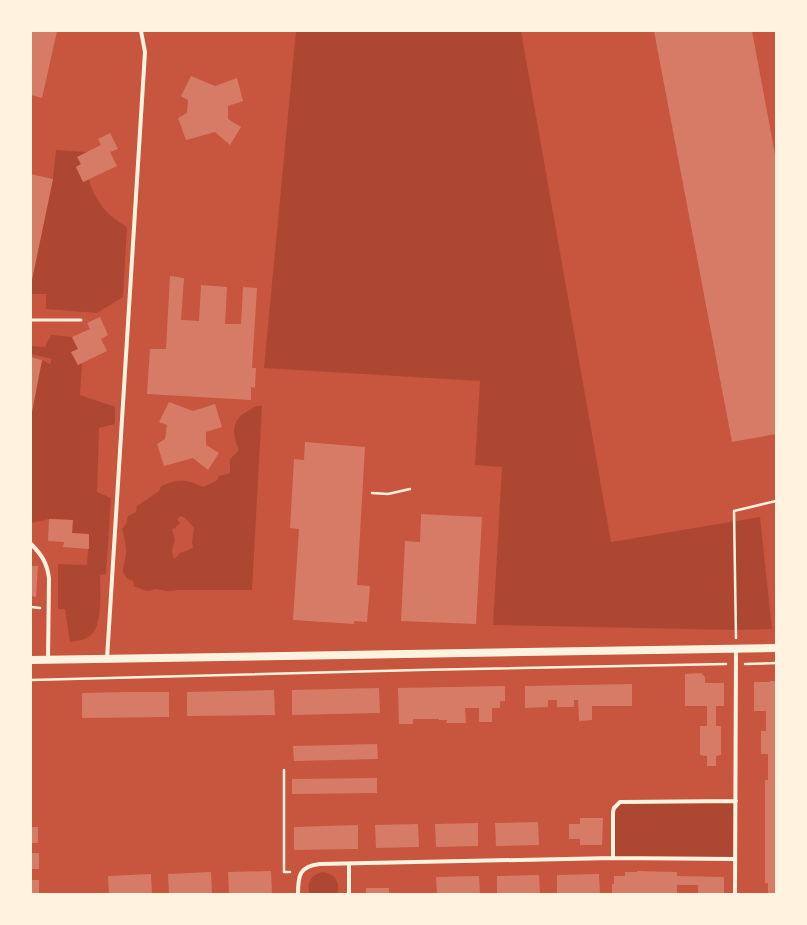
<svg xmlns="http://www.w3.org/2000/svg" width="807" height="925" viewBox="0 0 807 925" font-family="'Roboto Condensed',sans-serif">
<rect width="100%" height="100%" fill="#c8553d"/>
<!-- green -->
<path fill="#ae4732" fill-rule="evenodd" d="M296 31H521L611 542 760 517 772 629 735 630 493 625 502 467 475 465 480 381 264 368Z
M56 150 87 152 78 157 81 164 76 167 83 182 89 180C96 203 107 215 127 227L123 297 97 313 46 309V294H31V174L53 179Z
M51 335 72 337 78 349 72 352 78 365 82 363 80 395 115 407V424L99 428 97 492 111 498 106 574 100 575C100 591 103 625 91 635 86 640 77 641 70 642L65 609H58V564L87 565 89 535 72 533V520L49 519 31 523V357L42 360 50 364 52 359 31 354V346L45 347Z
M257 406H262L252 590H177C166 592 167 591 157 589 154 589 150 591 147 591 142 590 139 587 134 587L133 581C118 576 124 566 126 555 127 549 124 535 122 529L126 524 128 516 136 512 137 506 159 491 161 486C178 479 186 479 203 487L216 481 219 476 230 473V459L239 450C229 427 234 416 257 406ZM180 516 185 518 194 528 192 542 193 548 180 553 175 559C170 553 172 547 175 541L172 529 175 528 180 523 177 520Z
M736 801 735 859 613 858V812L617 804Z
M322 872C334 873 341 882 337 894H310C306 883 311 875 322 872Z"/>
<!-- building -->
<path fill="#d67c66" d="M31 31H57L42 98 31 95Z
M654 31H752L776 160V434L732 442Z
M191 76 215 86 237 78 243 101 228 106V119L241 127 230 145 215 132 186 140 178 118 187 113 188 100 181 96Z
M110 133 118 149 110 152 117 166 83 182 76 167 81 164 77 157 101 145 98 139Z
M31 174 53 179 32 280H31Z
M170 276 184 278 181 320 199 321 201 285 227 287 225 324H241L243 287 257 288 252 368H256L255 388 251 387V400L147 394 150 349H166Z
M100 317 108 335 101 339 107 351 78 365 71 352 78 349 72 337 90 329 87 323Z
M31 357 42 360 32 412H31Z
M169 402 193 411 215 404 222 427 206 432V445L219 453 208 470 193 458 164 466 157 444 165 439 167 425 159 422Z
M305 442 365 447 357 585 370 586 367 622 354 621V624L293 620 299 529 290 528 294 459 304 460Z
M421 514 482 517 476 624 401 621 405 541 420 542Z
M49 519 73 520 72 533 89 534V549L63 547 64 542 48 541Z
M31 566H38L36 597 31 596Z
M701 673 705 677V683H724V706H716V726H721V755L716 756V766H707V756L700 755V726H707V706H685V674Z
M770 681H776L775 711V731H776V894H768V883H765V780H768V754H761V731H766V711H754V682H770Z
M632 684V706H592V720L579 721 578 700H574V707H557V700H548V707L525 708V686Z
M505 686V701H500V708H492V722H479V708H465L466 723H446L447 720H439V719H413V724H399L398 688Z
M379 688 380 713 292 715V690Z
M274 690 275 715 187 716V692Z
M125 692H169V717L82 718V693Z
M377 744 378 759 294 761 293 746Z
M377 778V793L292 794V779Z
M580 818H603L602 845H580V839H569V824H580Z
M538 822 539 845 496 846 495 823Z
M478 823V846L436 847 435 824Z
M418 824 419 847 376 848 375 825Z
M358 825V849L294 850V827Z
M31 827H38V843H31Z
M31 853H39V869H31Z
M271 871 272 893 229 894 228 872Z
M637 871 677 872V876L724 877V894H698V885H677V894H612V884H614V876H625V872H637Z
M211 872 212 894H169L168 874Z
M151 874 152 894H109L108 876Z
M599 874 600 894H557V875Z
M539 875 540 894H497V876Z
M479 876 480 894H437L436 877Z
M31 880H39V894H31Z
M366 888H389V894H366Z"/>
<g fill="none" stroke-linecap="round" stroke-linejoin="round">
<!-- path -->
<path stroke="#fff3e0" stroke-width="2.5" d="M372 493 388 494 410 489
M31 607 40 608
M736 638 734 511 776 501
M745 664 776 663
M31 680 418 670 726 664
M284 770V872H290"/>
<!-- service -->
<path stroke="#fff3e0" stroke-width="3" d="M31 320H81"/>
<!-- minor -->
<path stroke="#fff3e0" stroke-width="4" d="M31 544C42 555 47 563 49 578L48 660
M107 659 145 52 141 31
M613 858V812L614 808 620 802 736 801
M349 864V894
M298 894C298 876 299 866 320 864L613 858 735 859
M735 894 736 648"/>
<!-- secondary -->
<path stroke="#fff3e0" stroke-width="8" d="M31 660 776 648"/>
</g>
<!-- border -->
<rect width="807" height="925" fill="none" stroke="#fff3e0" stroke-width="64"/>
</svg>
